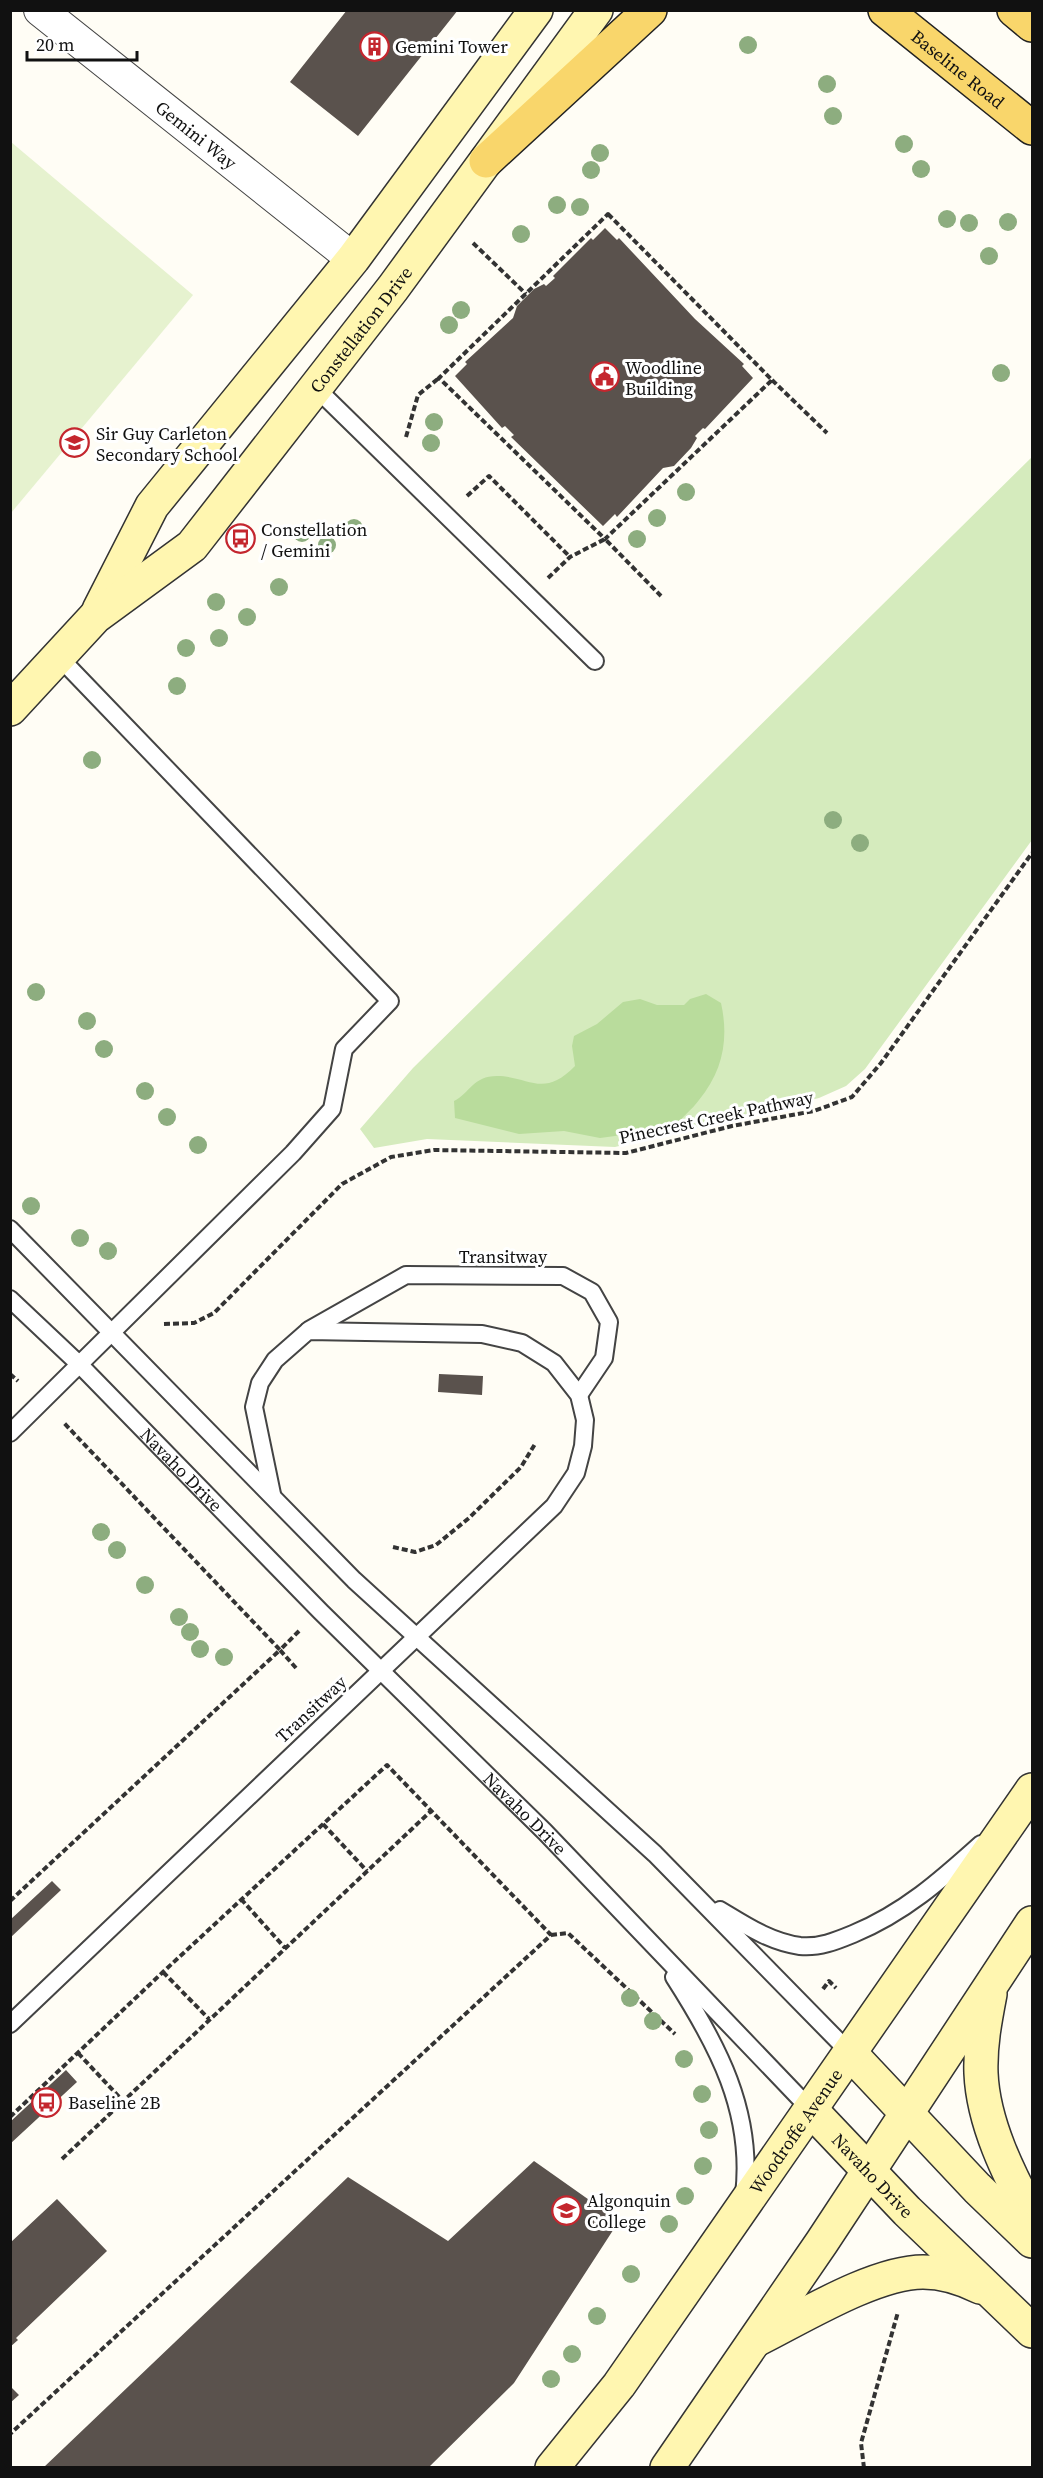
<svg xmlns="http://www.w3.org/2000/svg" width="1043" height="2478" viewBox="0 0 1043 2478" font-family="'Source Serif 4',serif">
<rect width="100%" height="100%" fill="#fffdf5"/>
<!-- green -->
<path fill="#d5ebbd" d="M1032 457V840L865 1069 846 1086 819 1098 615 1147 427 1139 374 1148 360 1129 413 1068Z"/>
<!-- forest -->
<path fill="#b9dc9c" d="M706 994 721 1003C729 1039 723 1071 699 1100 692 1110 682 1116 675 1128L600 1138 564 1131 519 1134 455 1118 454 1101C470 1093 473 1076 497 1076 529 1076 543 1099 575 1066L572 1046 574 1036 597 1024 623 1002 640 999 657 1005H684L690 999Z"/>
<!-- pitch -->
<path fill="#e6f2cf" d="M11 142 193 295 11 513Z"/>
<!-- building -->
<path fill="#5a524d" d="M347 10H458L358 136 290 82Z
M605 228 617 240 619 238 695 319 744 364 742 366 753 378 705 429 703 428 695 436 697 438 691 448 674 466 663 468 617 517 615 514 603 526 511 437 514 435 505 426 502 428 455 376 467 364 465 362 513 318 517 306 534 289 544 284 546 286 555 278 553 276 591 238 593 240Z
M439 1374 483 1376 482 1395 438 1392Z
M52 1881 61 1890 10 1938V1920Z
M66 2070 77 2082 10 2144V2122Z
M534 2161 619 2221 514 2383 428 2468H43L348 2177 448 2241Z
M57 2199 107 2251 16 2338 18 2340 10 2347V2243Z
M10 2386 19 2395 10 2403Z"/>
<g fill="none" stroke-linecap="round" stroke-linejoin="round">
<defs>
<g id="lane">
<path d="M314 386 595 661"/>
<path d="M10 1229 354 1580 655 1854 850 2053"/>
<path id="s1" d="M10 1299 80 1365 321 1612 545 1832 811 2110"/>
<path d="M309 1330 406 1275 563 1276 592 1292 609 1322 604 1358 579 1395"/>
<path d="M10 1433 293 1153 332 1109 344 1049 390 1001 59 657"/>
<path d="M720 1910C745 1925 770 1942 800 1946 819 1948 836 1941 853 1934 904 1913 941 1880 981 1844"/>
<path d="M674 1977C717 2044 754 2112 744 2195"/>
<path d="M10 2024 554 1506 576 1473 583 1446 585 1420 579 1395 554 1363 522 1343 482 1334 308 1331 275 1360 260 1383 254 1407 272 1494"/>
</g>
<g id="street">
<path id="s2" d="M40 10 353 259"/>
</g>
<g id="secondary">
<path d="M99 610 152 506 353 259 536 10"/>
<path id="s3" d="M10 709 95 617 192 546 393 288 596 10"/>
<path d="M990 1994C985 2020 980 2046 981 2073 983 2123 1009 2175 1032 2217"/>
<path d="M850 2053 977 2188 1032 2241"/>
<path id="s4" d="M811 2110 907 2211 1032 2331"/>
<path d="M758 2339C802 2317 875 2272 923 2272 944 2272 962 2278 980 2287"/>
<path id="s5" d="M552 2468 619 2385 1032 1790"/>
<path d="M667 2468 822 2242 1032 1923"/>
</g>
<g id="primary">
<path id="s6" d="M885 10 1032 128"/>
<path d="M1014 10 1032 25"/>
<path d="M486 161 650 10"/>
</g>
</defs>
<!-- lane casing -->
<use href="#lane" stroke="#444" stroke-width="20"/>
<!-- street casing -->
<use href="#street" stroke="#444" stroke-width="34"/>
<!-- secondary casing -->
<use href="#secondary" stroke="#333" stroke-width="36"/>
<!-- primary casing -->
<use href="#primary" stroke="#222" stroke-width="36"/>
<!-- path -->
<path stroke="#333" stroke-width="4" stroke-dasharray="6 3" stroke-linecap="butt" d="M608 214 772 380 605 539 439 378Z
M473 243 526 294
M772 380 827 433
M406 437 418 395 439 378
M467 496 489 476 570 557
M548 578 570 557 605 539 661 596
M164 1324 194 1323 214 1313 342 1184 391 1157 434 1150 626 1153 732 1126 814 1111 852 1097 881 1063 1032 853
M10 1374 18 1381
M393 1547 415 1552 436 1545 469 1518 521 1467 535 1444
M296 1668 280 1650 300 1630
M323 1824 367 1871
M241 1899 285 1948
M10 1901 280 1650 64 1423
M551 1935 568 1933 675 2034
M163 1972 209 2019
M823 1989 829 1981 836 1988
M78 2053 123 2101
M10 2117 163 1972 387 1765 551 1935 10 2434
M62 2159 432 1810
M864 2468 861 2443 898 2312"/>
<!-- lane -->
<use href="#lane" stroke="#fff" stroke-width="16"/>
<!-- street -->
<use href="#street" stroke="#fff" stroke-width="32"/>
<!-- secondary -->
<use href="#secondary" stroke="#fff6b0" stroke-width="33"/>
<!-- primary -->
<use href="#primary" stroke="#f9d66b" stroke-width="33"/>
</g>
<!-- trees -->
<g fill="#8dad7f">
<circle cx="748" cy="45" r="9"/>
<circle cx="827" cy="84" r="9"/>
<circle cx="833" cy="116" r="9"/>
<circle cx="904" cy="144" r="9"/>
<circle cx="600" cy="153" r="9"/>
<circle cx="921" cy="169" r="9"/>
<circle cx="591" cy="170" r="9"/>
<circle cx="557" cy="205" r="9"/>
<circle cx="580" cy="207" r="9"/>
<circle cx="947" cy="219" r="9"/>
<circle cx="1008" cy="222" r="9"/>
<circle cx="969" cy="223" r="9"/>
<circle cx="521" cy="234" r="9"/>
<circle cx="989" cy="256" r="9"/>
<circle cx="461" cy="310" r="9"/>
<circle cx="449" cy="325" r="9"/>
<circle cx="1001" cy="373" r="9"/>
<circle cx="434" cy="422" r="9"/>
<circle cx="431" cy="443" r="9"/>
<circle cx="686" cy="492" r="9"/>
<circle cx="657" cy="518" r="9"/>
<circle cx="354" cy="528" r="9"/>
<circle cx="302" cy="533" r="9"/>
<circle cx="637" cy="539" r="9"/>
<circle cx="327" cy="545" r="9"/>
<circle cx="279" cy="587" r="9"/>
<circle cx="216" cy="602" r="9"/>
<circle cx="247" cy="617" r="9"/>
<circle cx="219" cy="638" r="9"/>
<circle cx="186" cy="648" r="9"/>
<circle cx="177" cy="686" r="9"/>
<circle cx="92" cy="760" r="9"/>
<circle cx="833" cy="820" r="9"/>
<circle cx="860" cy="843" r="9"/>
<circle cx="36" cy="992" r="9"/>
<circle cx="87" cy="1021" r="9"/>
<circle cx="104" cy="1049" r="9"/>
<circle cx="145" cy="1091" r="9"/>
<circle cx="167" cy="1117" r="9"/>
<circle cx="198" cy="1145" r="9"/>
<circle cx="31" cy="1206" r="9"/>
<circle cx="80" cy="1238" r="9"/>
<circle cx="108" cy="1251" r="9"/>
<circle cx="101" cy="1532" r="9"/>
<circle cx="117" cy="1550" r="9"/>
<circle cx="145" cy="1585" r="9"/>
<circle cx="179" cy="1617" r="9"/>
<circle cx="190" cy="1632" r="9"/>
<circle cx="200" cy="1649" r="9"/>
<circle cx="224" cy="1657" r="9"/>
<circle cx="630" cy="1998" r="9"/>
<circle cx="653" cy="2021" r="9"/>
<circle cx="684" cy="2059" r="9"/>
<circle cx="702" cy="2094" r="9"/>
<circle cx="709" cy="2130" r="9"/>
<circle cx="703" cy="2166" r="9"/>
<circle cx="685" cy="2196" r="9"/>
<circle cx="669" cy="2224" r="9"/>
<circle cx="631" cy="2274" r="9"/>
<circle cx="597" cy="2316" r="9"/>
<circle cx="572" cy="2354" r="9"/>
<circle cx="551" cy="2379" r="9"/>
</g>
<!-- icons -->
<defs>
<symbol id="building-ring" viewBox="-11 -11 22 22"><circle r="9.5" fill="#fff" stroke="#c4262e" stroke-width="1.5"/><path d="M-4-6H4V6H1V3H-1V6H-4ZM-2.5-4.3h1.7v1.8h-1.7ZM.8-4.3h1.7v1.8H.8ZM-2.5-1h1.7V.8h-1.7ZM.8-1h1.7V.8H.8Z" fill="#c4262e"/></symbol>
<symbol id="civic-ring" viewBox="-11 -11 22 22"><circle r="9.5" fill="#fff" stroke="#c4262e" stroke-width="1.5"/><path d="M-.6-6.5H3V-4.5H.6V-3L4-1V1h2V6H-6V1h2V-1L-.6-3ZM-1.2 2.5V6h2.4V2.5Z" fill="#c4262e"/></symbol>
<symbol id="school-ring" viewBox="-11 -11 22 22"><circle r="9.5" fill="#fff" stroke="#c4262e" stroke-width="1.5"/><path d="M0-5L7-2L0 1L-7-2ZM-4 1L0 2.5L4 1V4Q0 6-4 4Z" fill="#c4262e"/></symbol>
<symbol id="bus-ring" viewBox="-11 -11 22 22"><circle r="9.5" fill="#fff" stroke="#c4262e" stroke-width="1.5"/><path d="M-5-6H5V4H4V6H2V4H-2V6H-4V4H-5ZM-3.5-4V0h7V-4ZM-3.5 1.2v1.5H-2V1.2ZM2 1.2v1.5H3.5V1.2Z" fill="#c4262e"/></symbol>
<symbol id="university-ring" viewBox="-11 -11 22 22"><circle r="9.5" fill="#fff" stroke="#c4262e" stroke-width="1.5"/><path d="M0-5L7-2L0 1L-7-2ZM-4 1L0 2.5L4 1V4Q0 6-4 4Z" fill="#c4262e"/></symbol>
</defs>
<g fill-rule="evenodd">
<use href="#building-ring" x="358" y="30" width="33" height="33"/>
<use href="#civic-ring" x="588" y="360" width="33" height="33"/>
<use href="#school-ring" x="58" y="426" width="33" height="33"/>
<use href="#bus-ring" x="224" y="522" width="33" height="33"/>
<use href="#bus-ring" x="30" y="2086" width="33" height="33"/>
<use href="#university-ring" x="550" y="2194" width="33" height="33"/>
</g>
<g text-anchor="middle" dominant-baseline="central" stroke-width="6" stroke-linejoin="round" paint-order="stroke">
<!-- poi labels -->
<g font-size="18" fill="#111" stroke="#fff" text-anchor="start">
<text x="395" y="46">Gemini Tower</text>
<text x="625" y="367">Woodline<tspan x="625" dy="21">Building</tspan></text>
<text x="96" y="433">Sir Guy Carleton<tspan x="96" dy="21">Secondary School</tspan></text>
<text x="261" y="529">Constellation<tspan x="261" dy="21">/ Gemini</tspan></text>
<text x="68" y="2102">Baseline 2B</text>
<text x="587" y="2200">Algonquin<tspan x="587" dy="21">College</tspan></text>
</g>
<!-- street labels -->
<g font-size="18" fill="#111" stroke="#fff">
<text stroke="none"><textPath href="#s6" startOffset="94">Baseline Road</textPath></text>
<text stroke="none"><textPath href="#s2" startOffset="200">Gemini Way</textPath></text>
<text stroke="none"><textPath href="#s3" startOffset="520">Constellation Drive</textPath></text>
<text transform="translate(716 1117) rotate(-12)">Pinecrest Creek Pathway</text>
<text x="503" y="1256">Transitway</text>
<text stroke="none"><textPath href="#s1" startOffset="242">Navaho Drive</textPath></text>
<text transform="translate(311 1709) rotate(-43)">Transitway</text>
<text stroke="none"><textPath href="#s1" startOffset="728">Navaho Drive</textPath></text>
<text stroke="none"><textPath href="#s5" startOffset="416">Woodroffe Avenue</textPath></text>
<text stroke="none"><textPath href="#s4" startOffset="90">Navaho Drive</textPath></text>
</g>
</g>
<!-- border -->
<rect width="1043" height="2478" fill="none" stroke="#111111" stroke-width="24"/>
<!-- scale -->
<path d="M27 51v9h110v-9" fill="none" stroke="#111111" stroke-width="3"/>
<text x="36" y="51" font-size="18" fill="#111111" stroke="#ffffff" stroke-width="4.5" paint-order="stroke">20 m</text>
</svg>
